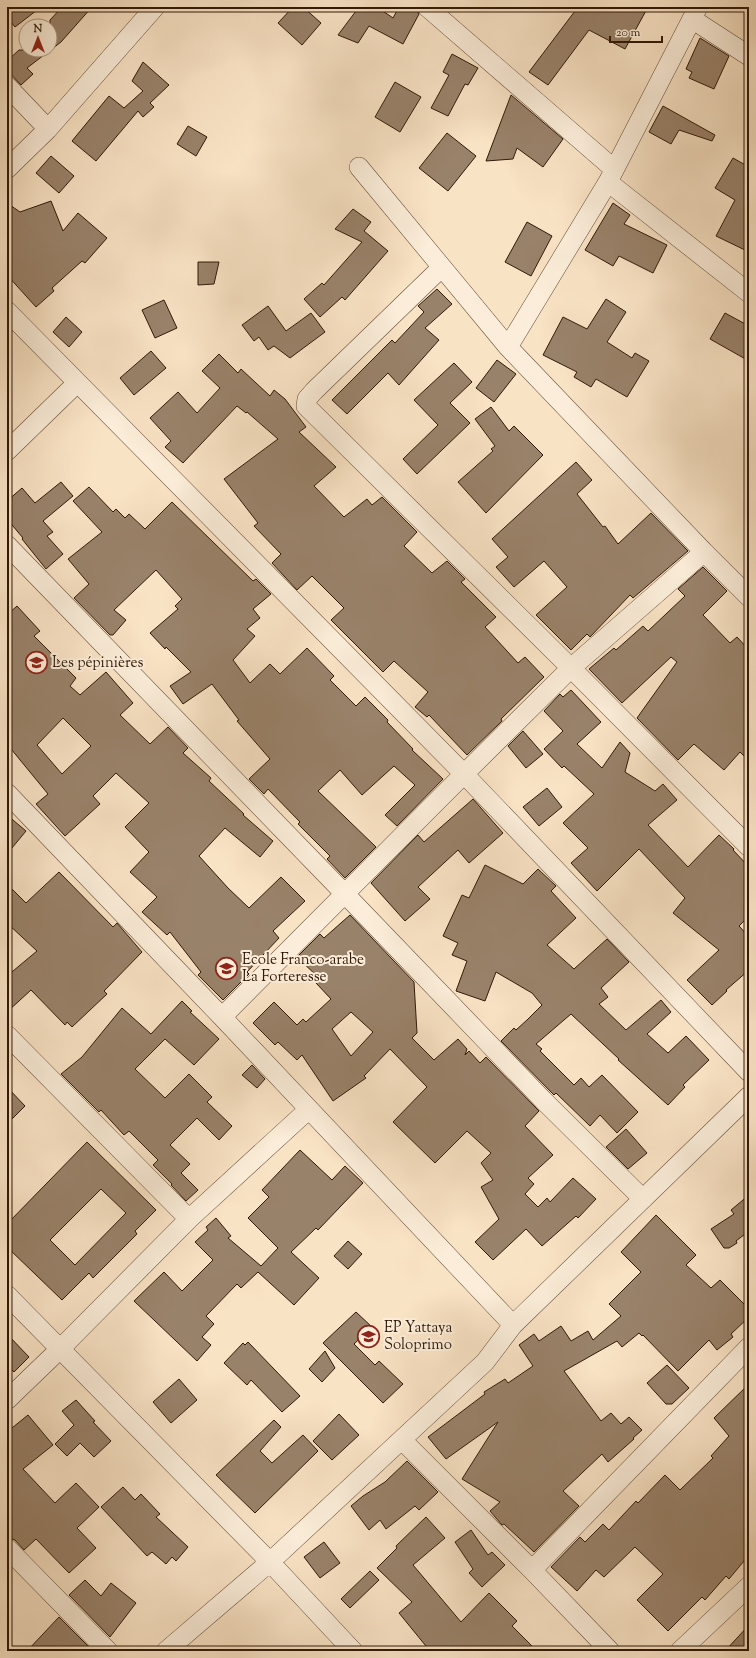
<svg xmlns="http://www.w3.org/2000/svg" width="756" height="1658" viewBox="0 0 756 1658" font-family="'Sorts Mill Goudy',serif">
<rect width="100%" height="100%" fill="#f9e3c5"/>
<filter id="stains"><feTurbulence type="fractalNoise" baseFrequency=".005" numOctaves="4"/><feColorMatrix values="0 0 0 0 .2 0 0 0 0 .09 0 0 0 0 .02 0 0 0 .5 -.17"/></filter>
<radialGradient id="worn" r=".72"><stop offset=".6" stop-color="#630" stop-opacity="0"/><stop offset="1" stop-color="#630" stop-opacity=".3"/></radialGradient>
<!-- building -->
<path fill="#99826a" stroke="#301907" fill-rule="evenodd" d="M7 7H41L15 27 7 17Z
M62 7H92L61 42 27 68 33 74 21 85 7 70V61L19 50H50V20Z
M293 7H303L321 23 302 45 278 23Z
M359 7H377L393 18 399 7H412L416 9 419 14 403 44 369 26 358 43 338 35Z
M578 7H648L625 49 589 30 548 85 529 72Z
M700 38 729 56 714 89 689 78 692 72 686 69Z
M452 54 478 68 468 85 465 84 448 116 431 108 449 75 443 72Z
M143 62 169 85 150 103 154 107 143 117 138 111 96 161 72 141 109 96 124 108 143 91 132 81Z
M395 82 421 97 400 132 375 117Z
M511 95 563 139 543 167 517 148 513 159 486 161Z
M663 106 715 135 712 141 679 130 671 144 649 132Z
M188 126 207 137 196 156 177 144Z
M447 133 476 156 448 191 419 168Z
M51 156 74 176 59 193 36 173Z
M733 158 749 167V252L716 236 735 200 715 188Z
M51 201 63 231 78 213 107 238 85 263 82 261 52 288 54 291 36 307 7 275V203L20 212Z
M613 203 630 215 624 224 667 245 653 273 619 256 613 266 585 250Z
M353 209 371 222 364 231 388 251 345 300 342 297 320 317 304 299 322 283 324 285 362 242 335 229Z
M527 222 552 236 531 276 505 262Z
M198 262H219L214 284 198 285Z
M437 289 452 304 425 328 439 340 399 385 388 373 347 414 332 400 392 340 395 343 424 312 418 306Z
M606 299 626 312 607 342 632 358 635 353 649 361 627 397 596 379 591 387 574 377 577 372 543 355 563 317 587 329Z
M164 300 177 328 155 338 142 310Z
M268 306 286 331 311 313 325 332 290 358 274 346 268 350 259 337 254 341 242 325Z
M725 313 749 326V361L710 339Z
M66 317 82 332 69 347 53 332Z
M151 351 166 368 134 395 120 378Z
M219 354 238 373 241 369 270 396 274 390 285 399 306 427 299 432 336 467 314 486 344 517 367 499 372 505 382 497 417 532 404 546 432 573 447 561 465 579 461 582 496 617 485 627 518 663 525 657 544 677 501 719 502 721 467 755 429 715 427 717 415 707 428 692 394 661 383 672 331 620 344 608 312 576 297 590 272 563 281 554 254 526 258 523 224 479 278 439 247 412 246 413 237 406 183 463 165 447 171 441 150 418 178 392 197 413 220 388 202 371Z
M497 360 516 374 494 402 476 388Z
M454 363 472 382 450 403 470 423 417 474 403 459 438 425 414 400Z
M491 407 509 431 514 426 543 455 486 513 458 482 493 451 491 449 495 446 475 419Z
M576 462 592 480 577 494 603 527 605 526 618 544 651 513 688 551 633 598 630 595 590 637 587 634 571 650 536 615 567 587 544 561 514 587 496 567 508 557 492 539Z
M61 482 73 496 43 521 53 532 47 536 63 554 46 569 22 539 23 538 7 519V501L22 488 35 503Z
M89 487 113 512 116 509 125 518 129 514 145 529 172 502 253 581 256 579 271 594 253 609 260 618 247 629 255 636 233 660 250 683 270 664 280 674 307 648 334 676 330 680 356 706 365 697 388 720 387 722 413 749 412 750 443 779 397 826 385 815 415 785 394 766 362 795 340 770 318 791 376 847 345 878 327 859 330 856 298 824 300 822 268 789 264 794 249 779 270 759 237 721 239 720 212 684 183 704 170 686 191 672 166 647 165 649 150 633 178 609 175 606 182 599 156 570 114 610 126 620 113 635H110L74 598 89 584 68 559 102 532 73 501Z
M703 567 727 591 703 615 730 643 737 637 749 650V761L740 752 724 770 694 744 678 760 637 718 677 662 671 657 622 703 589 669 614 648 616 650 643 626 648 631 685 596 678 589Z
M17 606 40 631 34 636 76 678 70 686 80 695 106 672 133 703 120 715 150 744 168 727 188 748 183 753 211 778 209 781 244 814 243 815 273 841 260 857 225 828 199 856 228 888 249 908 281 877 305 901 273 931 279 938 247 972 249 974 223 1000 198 975 201 972 170 932 167 935 142 912 157 897 130 872 149 852 125 827 149 803 116 773 93 796 100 804 65 836 36 804 48 794 7 744V615ZM63 718 91 746 62 774 37 745Z
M571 690 601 722 577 744 602 768 620 742 630 753 625 772 655 791 663 784 677 800 648 825 688 867 719 835 734 849 733 850 749 867V916L739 926 749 937V970L726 990 727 991 712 1005 687 980 719 950 673 913 685 898 639 849 597 891 571 863 588 848 563 823 594 794 564 766 562 768 544 749 563 731 544 711 560 694 563 697Z
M523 731 543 754 526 768 508 746Z
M547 788 562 807 539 826 523 807Z
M473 799 503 833 469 863 458 850 418 887 430 899 405 921 371 883 418 835 424 842Z
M7 815 26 831 7 854Z
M485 865 523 884 538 869 556 886 551 891 576 918 547 945 574 969 607 939 629 962 601 988 608 997 599 1004 626 1030 661 1000 671 1012 647 1034 668 1053 686 1036 709 1060 683 1085 685 1087 668 1105 618 1060 619 1059 571 1014 536 1044 542 1049 540 1051 574 1085 581 1078 589 1087 602 1075 638 1112 617 1133 600 1115 590 1126 556 1093 554 1095 501 1041 514 1028 516 1030 527 1020 542 1005 532 993 496 972 485 1001 456 991 467 961 452 955 458 943 443 936 462 895 469 898Z
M59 872 113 927 117 923 142 952 104 991 107 994 72 1027 67 1022 65 1025 31 990 7 1012V976L37 951 7 923V884L26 903Z
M350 915 414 982 417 1033 412 1038 434 1060 458 1039 467 1049 465 1055 469 1051 480 1063 486 1057 539 1111 525 1126 553 1155 528 1178 534 1184 525 1194 538 1207 547 1198 550 1202 573 1178 596 1199 578 1218 576 1216 542 1246 526 1229 493 1260 475 1242 499 1219 481 1187 493 1180 481 1163 491 1153 467 1131 435 1163 393 1122 427 1087 390 1049 364 1076 366 1078 333 1101 302 1055 297 1060 278 1042 275 1045 253 1023 274 1002 297 1025 303 1019 306 1022 331 999 316 983 320 979 297 957 320 934 324 938ZM351 1012 373 1032 351 1056 332 1029Z
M182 1001 192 1011 190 1012 219 1039 194 1065 165 1039 135 1069 165 1098 189 1074 212 1097 207 1102 232 1126 219 1140 197 1118 170 1145 190 1164 181 1173 198 1190 186 1201 171 1185 172 1184 153 1165 158 1160 129 1131 124 1135 101 1110 99 1112 61 1074 82 1057 122 1008 151 1034Z
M252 1065 265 1079 257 1088 242 1075Z
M7 1087 25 1106 7 1124Z
M626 1129 647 1153 628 1169 606 1147Z
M87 1142 156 1210 135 1231 137 1234 93 1278 89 1273 62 1300 7 1247V1224ZM101 1189 126 1213 75 1265 50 1240Z
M300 1150 332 1180 345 1166 363 1183 318 1230 316 1228 291 1252 319 1278 294 1305 258 1272 241 1288 237 1284 206 1316 214 1324 202 1337 211 1345 197 1361 134 1301 164 1272 182 1291 213 1260 195 1242 208 1230 206 1227 216 1218 231 1236 228 1238 261 1266 278 1248 248 1218 269 1197 262 1190Z
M749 1195V1231L736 1241 737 1243 729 1248H724L711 1229 734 1214 731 1210Z
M656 1215 696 1255 686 1265 711 1288 720 1280 749 1309V1317L731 1334 733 1337 717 1350 709 1340 678 1371 643 1335 642 1336 639 1333 622 1347 617 1341 564 1371 601 1421 611 1413 621 1424 629 1417 642 1430 633 1438 634 1439 608 1462 602 1454 563 1491 579 1506 534 1552 504 1524 502 1525 490 1511 500 1502 462 1479 498 1422 446 1459 428 1437 485 1394 484 1392 505 1379 508 1383 533 1366 519 1345 534 1334 539 1341 561 1326 571 1341 588 1331 593 1340 621 1316 609 1304 641 1272 621 1252Z
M348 1241 362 1254 348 1269 334 1256Z
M356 1312 372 1327 354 1344 375 1365 379 1361 403 1384 383 1403 323 1343Z
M7 1334 29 1357 14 1372 7 1365Z
M248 1342 300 1396 282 1412 251 1380 247 1385 224 1363 243 1343 245 1345Z
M325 1351 335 1368 322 1382 309 1369Z
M667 1365 689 1388 672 1404H666L647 1383Z
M179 1379 197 1400 171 1423 153 1402Z
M749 1384V1555L729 1579 726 1576 705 1600 702 1597 668 1631 637 1600 663 1574 635 1547 604 1577 596 1570 577 1591 551 1567 580 1537 585 1542 603 1524 609 1530 636 1501 638 1503 665 1475 680 1490 713 1458 711 1456 729 1436 714 1418Z
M76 1400 95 1421 93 1422 111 1441 94 1457 80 1443 67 1456 55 1444 74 1425 62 1411Z
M339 1414 359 1435 332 1460 313 1441Z
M28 1415 53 1445 23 1469 55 1503 76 1483 99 1507 77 1528 96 1548 69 1573 36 1539 24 1550 15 1540 7 1537V1432Z
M274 1420 281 1427 260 1451 272 1463 303 1435 318 1451 255 1513 216 1475Z
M407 1461 438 1492 419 1510 415 1506 386 1529 380 1520 369 1530 351 1506 363 1496 385 1482Z
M123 1487 135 1500 141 1494 160 1514 156 1517 188 1547 176 1561 172 1557 166 1564 152 1552 147 1556 101 1507Z
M426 1517 445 1538 413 1565 461 1622 489 1593 517 1621 512 1626 537 1651H430L399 1613 412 1602 377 1568 397 1548 396 1546Z
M471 1530 488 1555 492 1552 505 1565 482 1587 469 1573 473 1569 455 1542Z
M324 1542 340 1563 320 1578 304 1557Z
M370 1571 379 1580 350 1608 341 1599Z
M85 1580 101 1596 111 1583 136 1603 110 1637 69 1595Z
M59 1617 93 1651H27Z
M749 1625V1651H725Z"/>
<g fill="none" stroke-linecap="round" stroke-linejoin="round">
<defs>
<path id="street" d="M427 7 614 169
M692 19 749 56
M7 86 48 129
M359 167 508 347 704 552 749 597
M7 169 48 129 155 7
M608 182 749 293
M441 268 314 391 307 399 306 406 571 668 749 847
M7 311 464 774 749 1072
M508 347 608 182 698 7
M7 451 77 383
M7 545 345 894 543 1100 643 1199
M7 793 222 1017 513 1325
M222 1017 464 774 571 668 704 552
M7 1035 189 1219
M7 1295 270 1562 353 1651
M7 1400 60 1349 189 1219 308 1110
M402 1440 532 1570 610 1651
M7 1548 108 1651
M532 1570 749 1347
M166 1651 270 1562 485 1362 513 1325 749 1096
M680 1651 749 1586"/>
</defs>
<!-- street casing -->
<use href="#street" stroke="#624c36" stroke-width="20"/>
<!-- street -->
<use href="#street" stroke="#fbedd9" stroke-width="19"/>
</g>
<!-- icons -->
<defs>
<symbol id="school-ring" viewBox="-11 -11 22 22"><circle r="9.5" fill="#fbedd9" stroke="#8f2418" stroke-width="1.5"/><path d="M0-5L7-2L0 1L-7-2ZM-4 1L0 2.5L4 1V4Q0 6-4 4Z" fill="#8f2418"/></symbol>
</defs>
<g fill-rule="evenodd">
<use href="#school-ring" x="24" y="650" width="25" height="25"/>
<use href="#school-ring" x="214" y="956" width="25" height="25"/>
<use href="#school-ring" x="356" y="1324" width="25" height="25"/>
</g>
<g text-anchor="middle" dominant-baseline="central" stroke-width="4" stroke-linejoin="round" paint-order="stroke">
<!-- poi labels -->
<g font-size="15" fill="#301907" stroke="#fbedd9" text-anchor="start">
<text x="52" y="663">Les pépinières</text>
<text x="242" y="960">Ecole Franco-arabe<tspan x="242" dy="17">La Forteresse</tspan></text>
<text x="384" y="1328">EP Yattaya<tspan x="384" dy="17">Soloprimo</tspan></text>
</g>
</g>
<!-- margin -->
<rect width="756" height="1658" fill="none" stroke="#f9e3c5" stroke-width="24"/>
<rect x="8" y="8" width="740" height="1642" fill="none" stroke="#301907" stroke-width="2"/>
<rect x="12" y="12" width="732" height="1634" fill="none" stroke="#301907"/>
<!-- north arrow -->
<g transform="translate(38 38)"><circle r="19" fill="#fbedd9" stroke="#aa9885"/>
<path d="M0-3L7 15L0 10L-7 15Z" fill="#8f2418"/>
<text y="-6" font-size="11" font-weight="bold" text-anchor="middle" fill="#301907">N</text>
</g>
<!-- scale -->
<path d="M610 36v6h52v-6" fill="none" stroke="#301907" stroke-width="2"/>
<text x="616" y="36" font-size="12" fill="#301907" stroke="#fbedd9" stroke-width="3" paint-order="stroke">20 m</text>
<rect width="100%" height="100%" filter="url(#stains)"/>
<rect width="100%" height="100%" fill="url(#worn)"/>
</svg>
